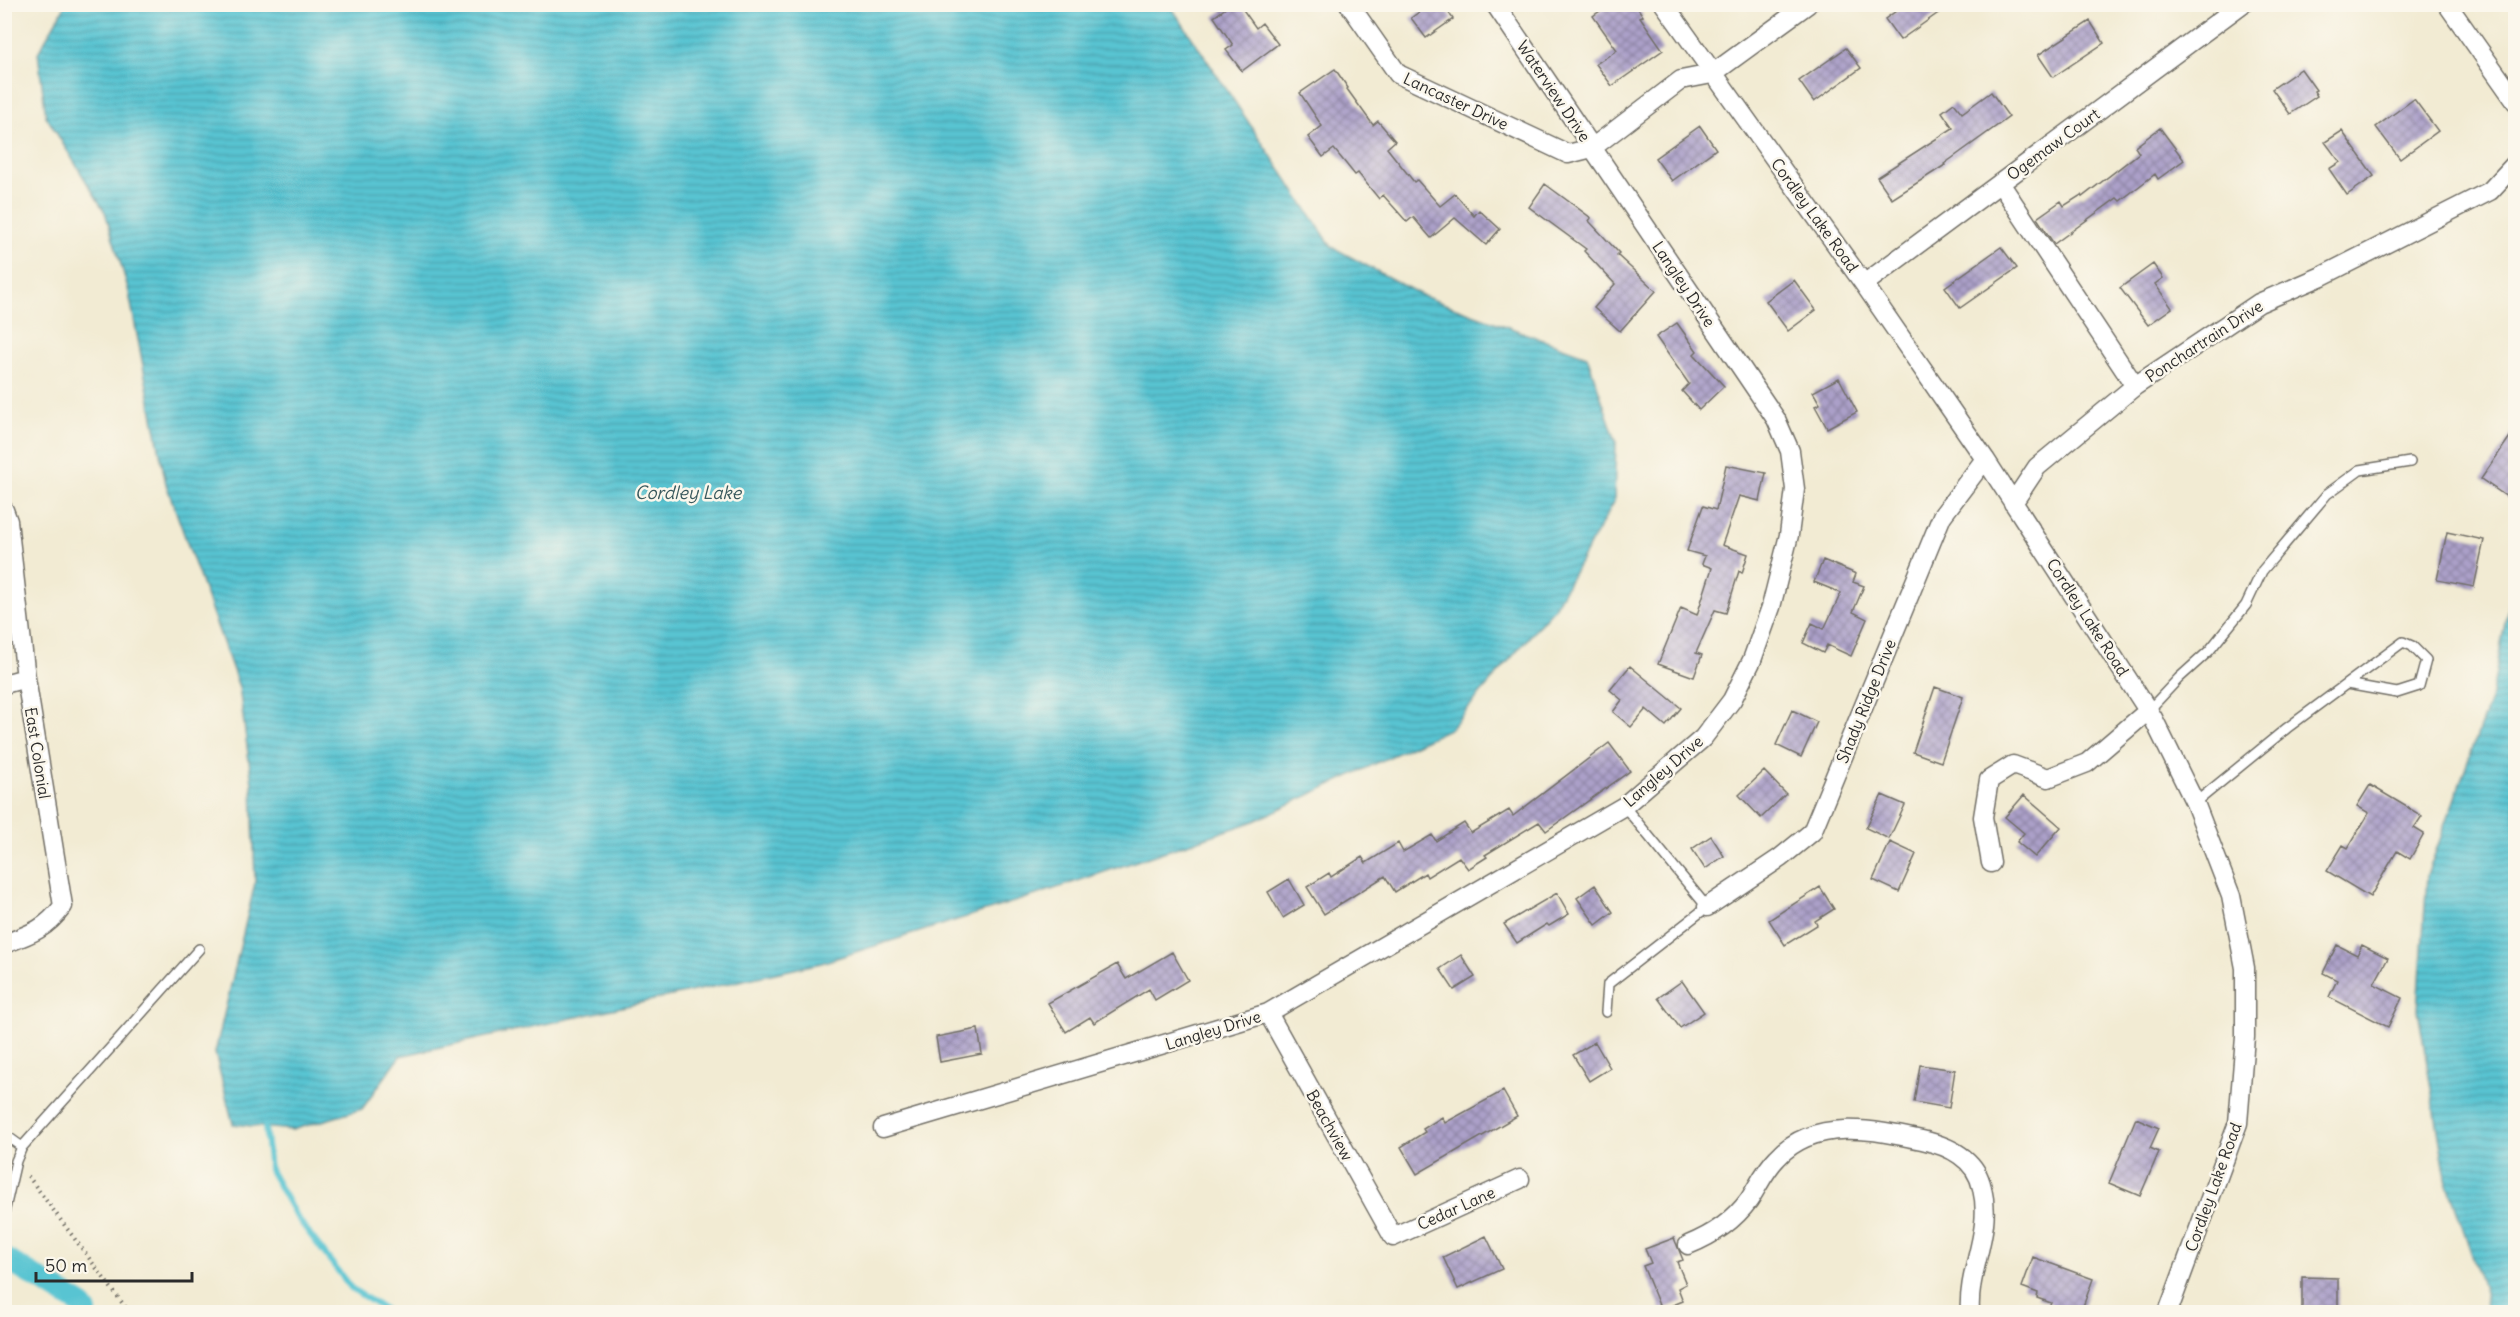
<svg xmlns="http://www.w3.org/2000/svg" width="2520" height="1317" font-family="Delius,sans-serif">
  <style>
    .water { fill: url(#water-rules); stroke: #42787e; stroke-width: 1.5 }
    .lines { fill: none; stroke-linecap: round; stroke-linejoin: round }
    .stream { stroke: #59c4d2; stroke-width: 6 }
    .canal { stroke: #59c4d2; stroke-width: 22 }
    .building { fill: url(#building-cross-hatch) }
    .lane-casing { stroke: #716e66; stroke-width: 12 }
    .street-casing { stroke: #716e66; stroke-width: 21 }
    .path { stroke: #716e66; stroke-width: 4; stroke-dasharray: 1.5 4.5; stroke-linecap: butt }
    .lane { stroke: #fff; stroke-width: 9 }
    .street { stroke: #fff; stroke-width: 18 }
    .labels { text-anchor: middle; stroke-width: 5; stroke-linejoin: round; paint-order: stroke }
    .street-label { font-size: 16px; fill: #2b2b2b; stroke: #fbf7ec }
    .water-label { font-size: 18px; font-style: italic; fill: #39595d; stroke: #fbf7ec }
  </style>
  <defs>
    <pattern id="water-rules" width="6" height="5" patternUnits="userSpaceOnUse" patternTransform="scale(1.5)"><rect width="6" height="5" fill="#59c4d2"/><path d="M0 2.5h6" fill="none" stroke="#4a9fab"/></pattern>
    <pattern id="building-cross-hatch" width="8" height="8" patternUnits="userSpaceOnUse" patternTransform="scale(1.5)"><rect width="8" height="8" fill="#aca0c9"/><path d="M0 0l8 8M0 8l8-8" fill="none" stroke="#8c83a3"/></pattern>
  </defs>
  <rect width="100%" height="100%" fill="#fbf7ec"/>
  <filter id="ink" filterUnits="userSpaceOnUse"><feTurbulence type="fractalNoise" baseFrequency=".0167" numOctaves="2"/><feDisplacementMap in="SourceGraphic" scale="12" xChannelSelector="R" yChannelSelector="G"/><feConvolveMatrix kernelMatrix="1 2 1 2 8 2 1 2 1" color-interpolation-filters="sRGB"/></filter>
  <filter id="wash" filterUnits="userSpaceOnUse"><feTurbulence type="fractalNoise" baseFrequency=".008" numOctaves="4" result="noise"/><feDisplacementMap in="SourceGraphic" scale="24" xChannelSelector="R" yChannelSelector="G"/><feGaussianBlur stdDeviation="1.35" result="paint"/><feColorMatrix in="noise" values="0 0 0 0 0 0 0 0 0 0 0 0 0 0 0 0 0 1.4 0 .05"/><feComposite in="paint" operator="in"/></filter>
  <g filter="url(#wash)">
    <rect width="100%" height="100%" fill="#f2ebd3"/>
    <path class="water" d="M66,4L1170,5L1332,247L1423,296L1587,356L1616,441L1614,502L1554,608L1451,728L1252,822L1036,895L821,963L400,1056L362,1109L292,1130L233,1124L215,1053L255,883L252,783L239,687L166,484L128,288L105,212L46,116L38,53Z
      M2515,568L2516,1312H2488L2485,1294L2446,1178L2418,1010L2427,876L2492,694Z"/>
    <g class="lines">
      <path class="stream" d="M265,1127L270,1170L296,1216L351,1288L388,1312"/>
      <path class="canal" d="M4,1258L80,1304L86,1312"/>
    </g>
    <g id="blocks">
      <path class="building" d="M1231,4H1239L1256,28L1262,23L1278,44L1242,71L1226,50L1233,45L1214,17Z
        M1430,4H1443L1453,19L1426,38L1411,18Z
        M1610,4H1635L1643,16L1640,17L1663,50L1612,86L1596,64L1617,50L1593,16Z
        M1906,4H1951L1900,40L1885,19Z
        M2090,21L2104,43L2053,77L2038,55Z
        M1846,48L1861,68L1814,102L1799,81Z
        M1335,69L1348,88L1347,89L1373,125L1378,121L1395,141L1387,148L1414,182L1417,180L1440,206L1455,194L1474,216L1479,210L1500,229L1486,245L1455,218L1431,238L1413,217L1407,222L1383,195L1379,199L1358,173L1355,175L1334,149L1323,157L1308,137L1322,126L1300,93Z
        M2301,69L2316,90L2314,91L2317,96L2290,114L2272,89Z
        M1991,92L2009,117L1944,164L1945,165L1892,199L1877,177L1953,128L1942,112L1954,103L1962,113Z
        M2414,99L2438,131L2400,159L2376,127Z
        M1700,126L1716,149L1672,181L1655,158Z
        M2160,128L2184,160L2158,179L2155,174L2120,201L2117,198L2054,244L2037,218L2061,201L2064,206L2081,195L2082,197L2139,153L2135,147Z
        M2342,131L2374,176L2347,195L2329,169L2340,162L2325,142Z
        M1545,184L1591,218L1589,221L1619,253L1617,255L1656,291L1620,331L1594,308L1615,284L1584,251L1586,249L1529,207Z
        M2001,247L2017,268L1960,308L1945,287Z
        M2153,264L2163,278L2155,284L2172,308L2148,325L2120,288Z
        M1794,280L1816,310L1788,331L1766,301Z
        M1677,323L1697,351L1694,354L1724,386L1699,410L1682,391L1689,384L1656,337Z
        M1839,378L1857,412L1827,428L1815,406L1820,404L1813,392Z
        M2516,428V503L2481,479Z
        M1726,465L1766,473L1760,501L1739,496L1722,545L1748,554L1742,573L1739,571L1726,613L1715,610L1696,653L1702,655L1694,677L1658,664L1681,608L1697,615L1712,568L1702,564L1705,556L1687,551L1703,506L1716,510Z
        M2447,532L2484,540L2474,587L2437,580Z
        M1823,560L1856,574L1853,582L1864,586L1853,612L1867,619L1851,656L1827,645L1823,653L1803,643L1812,623L1824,629L1841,593L1814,582Z
        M1630,666L1681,708L1666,726L1646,709L1631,727L1613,712L1622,700L1610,690Z
        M1935,687L1963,697L1941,762L1913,752Z
        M1792,710L1817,722L1801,757L1776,745Z
        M1609,743L1630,771L1546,831L1539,822L1485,855L1487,857L1468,869L1459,857L1427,877L1425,873L1395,892L1385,876L1324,914L1307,887L1329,873L1331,877L1362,857L1366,863L1398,843L1403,852L1432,835L1436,841L1464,823L1471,833L1509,810L1513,816Z
        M1764,771L1786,794L1761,818L1739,795Z
        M2370,785L2422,816L2414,828L2424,834L2410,859L2397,851L2370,897L2327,871L2343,845L2348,848L2369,813L2357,806Z
        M1882,795L1905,805L1889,839L1866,828Z
        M2024,795L2061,827L2035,857L2017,842L2024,833L2005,817Z
        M1711,836L1724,856L1705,869L1692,849Z
        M1890,842L1916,854L1899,892L1873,880Z
        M1289,879L1304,905L1283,918L1268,892Z
        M1595,885L1613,912L1596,925L1577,898Z
        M1820,887L1834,909L1815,921L1817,925L1785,945L1769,920Z
        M1557,893L1569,914L1549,926L1547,924L1517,943L1504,924Z
        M2337,945L2357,955L2362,945L2388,958L2374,984L2402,998L2388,1027L2329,997L2337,980L2323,973Z
        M1172,952L1188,980L1155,1000L1149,989L1094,1023L1090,1017L1066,1032L1048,1003L1117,964L1126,979Z
        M1461,955L1475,977L1454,990L1440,969Z
        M1682,981L1704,1012L1680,1028L1658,998Z
        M978,1029L982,1054L940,1062L936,1037Z
        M1595,1042L1610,1068L1589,1081L1573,1055Z
        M1920,1065L1955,1070L1949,1108L1914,1102Z
        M1503,1091L1517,1116L1417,1174L1401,1147L1425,1132L1423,1129L1442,1117L1445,1123Z
        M2136,1118L2159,1128L2150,1148L2159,1152L2140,1196L2109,1183Z
        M1486,1236L1502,1269L1458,1289L1443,1257Z
        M1674,1238L1683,1260L1677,1262L1686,1284L1678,1288L1683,1301L1661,1310L1643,1266L1651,1263L1645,1249Z
        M2033,1257L2093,1279L2081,1312H2047L2051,1303L2037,1298L2038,1293L2022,1287Z
        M2302,1277L2338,1278V1312H2302Z"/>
    </g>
  </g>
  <g filter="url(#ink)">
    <use href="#blocks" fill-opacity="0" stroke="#716e66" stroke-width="1.5"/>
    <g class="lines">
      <defs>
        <path id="lane" d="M2149,710L2179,678L2209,651L2246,605L2262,571L2327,494L2360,470L2410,462
          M2195,803L2287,728L2403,642L2412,646L2426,660L2419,686L2397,693L2347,684
          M1606,1012L1608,984L1707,907L1624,806
          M4,1134L22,1147L199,949
          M4,1213L16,1161L22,1147"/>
        <path id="street" d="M1349,4L1398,74L1568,154L1592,148L1681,80L1712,74L1808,4
          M1664,4L1864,284L1985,459L2153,718L2195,803L2231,896L2245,968V1037L2238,1123L2168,1312
          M2447,4L2516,102
          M2000,183L2135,386
          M1864,284L2242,4
          M2013,503L2037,467L2135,386L2259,303L2322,276L2490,191L2516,163
          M4,510L8,521L26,678L63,906C46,929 31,934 4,944
          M4,684L26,678
          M1991,863L1983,817L1989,780L2013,765L2048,778L2087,763L2149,710
          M1707,907L1780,858L1812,832L1942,516L1985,459
          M1268,1013L1393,1237L1520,1179
          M883,1128L1268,1013L1624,806L1703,738L1732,700L1752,660L1771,607L1789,535L1795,489L1790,451L1776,419L1495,4
          M1688,1245C1713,1235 1733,1222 1749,1200C1758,1186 1765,1170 1777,1158C1814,1117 1875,1130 1922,1140C1949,1146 1976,1158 1982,1188C1993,1233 1967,1269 1970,1312"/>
      </defs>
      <use href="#lane" class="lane-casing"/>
      <use href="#street" class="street-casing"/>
      <path class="path" d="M28,1176L129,1312"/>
      <use href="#lane" class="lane"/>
      <use href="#street" class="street"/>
    </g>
  </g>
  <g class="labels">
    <g class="street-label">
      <text transform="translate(1554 91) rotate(56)" y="6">Waterview Drive</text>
      <text transform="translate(1456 101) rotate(25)" y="6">Lancaster Drive</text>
      <text transform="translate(2053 144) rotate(-36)" y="6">Ogemaw Court</text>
      <text transform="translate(1815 215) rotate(54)" y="6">Cordley Lake Road</text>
      <text transform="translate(1684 284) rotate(56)" y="6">Langley Drive</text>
      <text transform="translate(2204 341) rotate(-33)" y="6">Ponchartrain Drive</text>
      <text transform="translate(2088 617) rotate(57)" y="6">Cordley Lake Road</text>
      <text transform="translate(1866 701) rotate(-68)" y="6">Shady Ridge Drive</text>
      <text transform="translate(38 753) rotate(81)" y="6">East Colonial</text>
      <text transform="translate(1663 771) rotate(-41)" y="6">Langley Drive</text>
      <text transform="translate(1213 1030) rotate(-17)" y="6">Langley Drive</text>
      <text transform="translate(1330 1125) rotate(61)" y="6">Beachview</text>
      <text transform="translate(2213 1187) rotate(-70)" y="6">Cordley Lake Road</text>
      <text transform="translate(1456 1208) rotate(-24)" y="6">Cedar Lane</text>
    </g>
    <g class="water-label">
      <text x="688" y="499">Cordley Lake</text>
    </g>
  </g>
  <rect width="2520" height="1317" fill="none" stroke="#fbf7ec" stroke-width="24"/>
  <path d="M36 1272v9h156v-9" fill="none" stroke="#2b2b2b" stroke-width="3"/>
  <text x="45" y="1272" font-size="18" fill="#2b2b2b" stroke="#fbf7ec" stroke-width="4.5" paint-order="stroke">50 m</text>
</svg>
